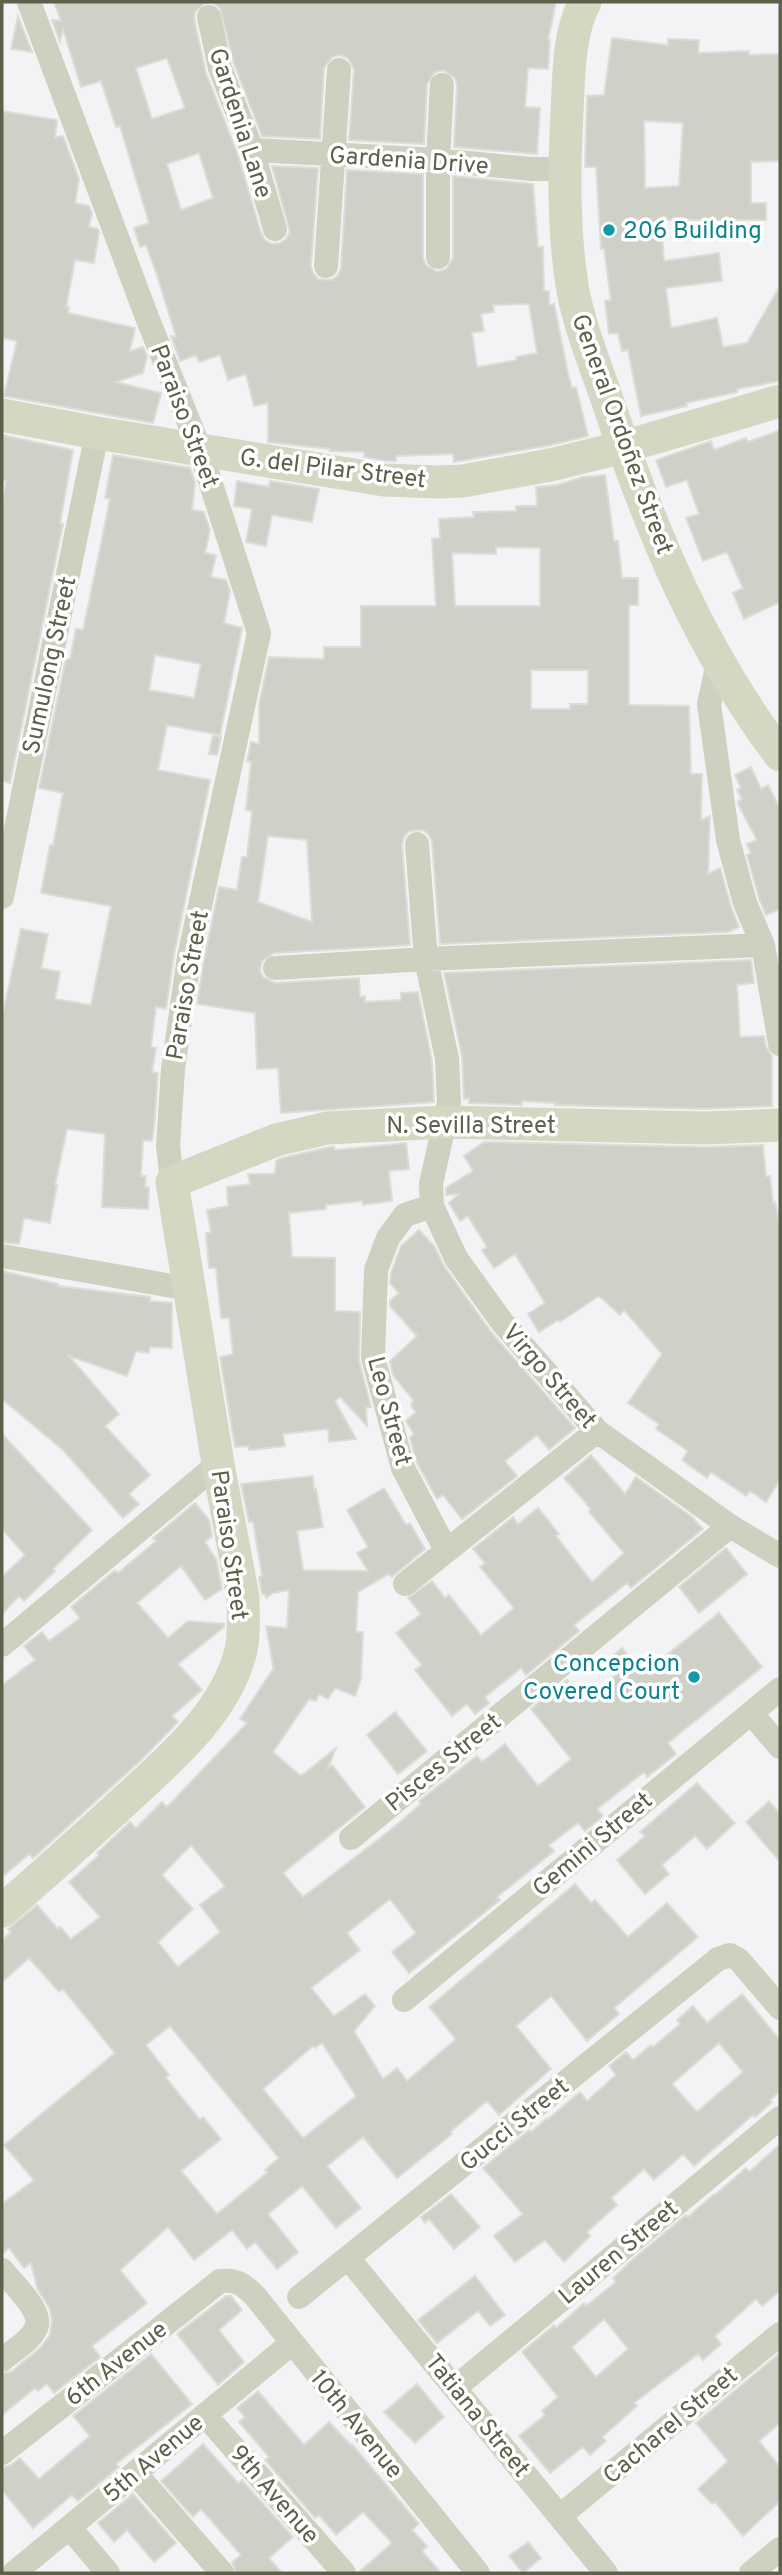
<svg xmlns="http://www.w3.org/2000/svg" width="782" height="2575" font-family="Overpass,sans-serif">
  <style>
    .building { fill: #cfd1c9; stroke: #dbddd6; stroke-width: 2; fill-rule: evenodd }
    .lines { fill: none; stroke-linecap: round; stroke-linejoin: round }
    .street { stroke: #ced1c0; stroke-width: 24 }
    .secondary { stroke: #d4d8c3; stroke-width: 33 }
    .culture-dot { fill: #0f9aa8; stroke: #fff; stroke-width: 2.5 }
    .labels { text-anchor: middle; stroke-width: 7; stroke-linejoin: round; paint-order: stroke }
    .street-label { font-size: 24px; fill: #5d604a; stroke: #fff }
    .culture-label { font-size: 24px; fill: #0d838f; stroke: #fff; text-anchor: start }
  </style>
  <rect width="100%" height="100%" fill="#f2f3f4"/>
  <path class="building" d="M54,2H556L548,40H550L548,69L528,68L525,107L540,108L537,154L454,147L457,85L455,78L443,70L435,72L427,84L424,144L349,140L354,70L348,58L339,55L332,57L324,68L320,139L262,136L234,64L220,8L213,3H205L195,12L194,19L206,73L238,155L261,233L265,240L272,244L280,243L286,239L290,232L272,166L318,168L311,265L313,273L318,279L332,280L338,275L341,268L347,170L423,174V258L426,265L437,272L446,269L453,258V176L533,184L538,247H543L544,291H549V305L554,304L568,373L572,388L576,387L588,436L551,445L454,462L453,454L396,456V461H386L364,457V452L330,451V449L268,442V403L254,406L246,374L228,380L220,355L199,362L196,355L180,361L171,336L176,337L157,275L146,245L140,247L134,228L149,223L120,126L116,127L101,81L81,87L63,29L60,42L52,20L61,21ZM167,58L185,108L152,119L136,68ZM199,153L213,198L181,210L167,164ZM529,304L537,353L516,357L517,360L477,367L472,333L484,331L481,314L494,312L493,305Z
    M18,16L32,52L11,49Z
    M612,38L668,45V39L699,40L698,53L749,51V55L780,54V161L751,162V203H766V220H661L664,261L719,253L722,281L666,288L671,328L717,318L723,347L747,343L780,286V381L737,389V392L686,403L687,406L641,416L628,350L622,351L618,333L609,334L605,301L611,300L604,249H601L596,167H585L587,96L604,95ZM644,121L683,123L679,186L645,188Z
    M2,111L57,120L55,137L63,136L79,179L75,203L89,206L92,213L89,227L98,229L99,232L94,263L75,260L66,307H69L68,313L135,328L130,351L143,347L147,356L143,373L116,382L161,393L153,423L4,396L17,341L2,338Z
    M780,430V602L744,619L733,593L743,588L727,552L703,561L686,518L699,514L687,480L666,487L656,460L711,441L714,450L746,438L748,442Z
    M2,435L73,450L60,523L63,524L10,783L2,781V501L6,481H2Z
    M113,455L190,468L195,482L192,510L204,512L210,530L205,553L216,555L211,577L226,580L230,591L224,623L242,628L220,735L167,725L158,770L210,780L174,954L166,1009L156,1007L151,1047L156,1048L152,1072L158,1073L154,1128L152,1141L143,1140L141,1176H146L145,1187H149L148,1209L102,1207L105,1134L67,1129L55,1185H57L50,1223L24,1218L19,1244L2,1242V1009H4L21,929L48,934L41,968L60,972L55,999L91,1005L111,906L41,893L50,845L53,846L63,793L39,788L66,658L70,659L76,629L83,630L89,602L110,499L105,498ZM155,655L201,664L194,698L149,690Z
    M605,475L614,541H618L622,578H638V605H629V705L689,706L691,774H702L701,820L710,816L708,874L720,868L731,907L739,927L728,932L440,944L432,842L429,835L423,830L409,831L404,837L402,845L410,945L274,953L262,961L260,970L263,977L275,983L359,978L360,997L365,996V1002L401,1000V993L418,992L432,1061L434,1102L281,1113L278,1068L257,1069L255,1013L197,1004L204,960L219,887L237,890L242,857H247L252,811L246,810L251,762L247,761L251,742L259,744V705L269,657L324,659V647H361V606H436L432,539L440,538L439,519L474,517L473,512L516,511V506H537L536,487L557,485L583,477ZM496,547L540,548V606H455L452,553L496,554ZM531,670H588V704H570V709H531ZM268,836L307,840L312,922L258,902Z
    M237,481L269,487L270,481L319,489L312,522L272,515L266,546L246,542L252,509L234,506Z
    M213,735L221,737L217,755L209,754Z
    M751,767L761,789L768,785L780,809V909L766,915L759,898L747,855L751,853L747,844L757,840L738,804V801L742,799L737,790L741,788L735,775Z
    M751,960L754,983L737,985L740,1037L764,1036L766,1047L772,1056V1106L705,1109L555,1105L556,1103L522,1101V1105L469,1103V1098L464,1099L462,1056L444,973Z
    M484,1142L705,1147L763,1145L766,1176H770L773,1203L775,1202L780,1226V1480L766,1502L750,1491L746,1496L711,1472L707,1478L682,1460L688,1451L656,1429L659,1424L628,1403L662,1354L624,1310L620,1315L599,1296L560,1322L558,1320L539,1332L528,1314L545,1303L515,1254L494,1268L482,1250L487,1247L468,1216L460,1221L449,1203L459,1194L446,1195V1188L473,1171L464,1156Z
    M406,1143L409,1169L389,1171L392,1201L363,1205L362,1201L326,1205V1209L289,1213L292,1257L335,1258V1311L360,1312L359,1361L371,1407L366,1408L367,1426L340,1397L335,1401L356,1439L329,1442L328,1429L283,1434L285,1446L249,1450V1446L235,1447L220,1357L233,1354L229,1318H221L216,1268H209L206,1233H211L207,1210L228,1206L227,1187L250,1184L248,1174H275L276,1161L282,1158L330,1147H334L335,1150Z
    M419,1230L435,1247L444,1266L491,1332L575,1428L549,1450L537,1435L505,1461L517,1476L462,1519L443,1495L437,1499L417,1463L410,1438L414,1434L406,1421L416,1412L411,1406L413,1400L393,1375L390,1361L417,1336L390,1306V1301L399,1293L390,1283L391,1273L401,1246Z
    M2,1271L58,1284V1286L150,1297V1301L172,1303V1348L150,1347L149,1353L136,1351L127,1376L69,1356L119,1414L105,1426L150,1475L129,1494L139,1504L123,1518L63,1450L2,1399Z
    M2,1434L92,1530L53,1569L55,1571L24,1601L19,1596L2,1614V1577L25,1555L2,1529Z
    M591,1455L625,1494L636,1477L692,1517L703,1529L631,1588L627,1583L574,1625L579,1631L526,1675L521,1668L485,1697L489,1703L475,1714L467,1704L452,1716L415,1670L422,1665L396,1633L421,1614L408,1598L432,1581L445,1598L449,1595L481,1635L514,1608L480,1567L485,1563L473,1549L513,1517L518,1524L538,1508L559,1534L556,1536L592,1582L624,1553L589,1512L591,1509L564,1478Z
    M313,1476L314,1490L316,1489L323,1527L297,1531L303,1570L368,1571L357,1553L368,1547L347,1510L384,1488L406,1525L410,1523L425,1549L392,1577L389,1574L358,1592L356,1632H363L361,1679L355,1696L335,1688L328,1699L319,1694L316,1701L309,1699L273,1752L301,1776L336,1748L328,1768L332,1765L365,1807L283,1873L303,1897L388,1832L421,1804L419,1801L477,1756L482,1762L505,1744L538,1786L571,1759L531,1709L567,1680L583,1701L617,1674L606,1661L622,1648L643,1674L719,1613L762,1667L668,1743L676,1754L647,1777L644,1772L597,1809L603,1816L585,1831L578,1823L549,1845L554,1851L497,1897L500,1900L409,1973L392,1952L416,1933L390,1899L347,1933L360,1950L311,1988L334,2016L365,1994L375,2006L354,2031L383,2079L397,2068L407,2081L456,2039L429,2007L575,1884L591,1903L595,1900L628,1937L667,1903L698,1937L614,2008L619,2014L587,2041L551,1996L516,2026L551,2069L499,2115L487,2101L450,2132L452,2134L397,2178L363,2137L327,2166L361,2208L336,2228L302,2186L268,2214L298,2252L277,2269L255,2242L247,2249L232,2230L194,2260L168,2227L120,2270L147,2303L92,2346L100,2357L54,2393L47,2384L38,2391L35,2388L2,2415V2374L12,2371L40,2348L50,2335L52,2321L50,2309L37,2288L31,2263L24,2268L9,2248L2,2254V2204L34,2180L4,2145L115,2053L63,1989L59,1992L29,1958L2,1982V1940L11,1932L8,1929L37,1905L58,1929L60,1927L71,1939L100,1917L69,1882L99,1855L97,1853L130,1822L136,1828L162,1802L167,1807L247,1723L240,1719L273,1669L274,1671L266,1626L287,1628L289,1590L273,1593L266,1598L265,1594H262L259,1577L262,1576L253,1522H249L241,1484ZM191,1845L225,1886L200,1905L220,1932L178,1967L158,1942L193,1909L162,1875ZM170,2026L279,2158L265,2170L268,2172L217,2214L181,2171L221,2139L203,2117L200,2120L166,2078L169,2075L146,2045ZM322,2043L356,2096L303,2138L263,2089L313,2046L315,2048Z
    M195,1503L209,1520L212,1536L205,1542L216,1559L222,1589L205,1600L181,1566L137,1603L168,1638L188,1621L224,1624V1627L178,1664L202,1690L172,1716L178,1722L141,1760L33,1858L29,1854L2,1877V1685L35,1660L24,1646L42,1632L49,1641L80,1618L71,1607L115,1570L118,1573L156,1541L153,1538Z
    M726,1548L747,1574L699,1613L679,1587Z
    M395,1712L427,1751L398,1774L367,1735Z
    M697,1783L735,1823L707,1849L695,1836L662,1865L669,1874L645,1894L617,1860L645,1836L640,1832Z
    M769,1801L780,1814V1862L746,1822Z
    M742,1994L780,2040V2091L770,2100L772,2102L755,2117L753,2115L694,2166L683,2154L654,2180L644,2169L611,2198L617,2205L587,2232L590,2236L564,2262L545,2240L515,2262L494,2236L523,2214L483,2168L529,2130L531,2132L547,2118L548,2119L580,2092L587,2101L616,2075L609,2066L626,2052L633,2060L651,2045L653,2047L680,2024L677,2020L693,2006L707,2023ZM719,2043L743,2072L697,2112L672,2084Z
    M780,2144V2291L762,2306L756,2299L715,2336L721,2344L703,2360L698,2354L634,2403L637,2406L602,2437L606,2441L590,2455L583,2447L550,2473L519,2436L545,2415L542,2411L558,2397L522,2352L554,2325L556,2328L584,2303L586,2306L616,2282L613,2278L632,2260L686,2215L688,2217L714,2194L715,2195L746,2168L749,2172ZM604,2319L628,2349L596,2377L572,2347Z
    M451,2194L480,2227L454,2249L429,2219L425,2223L421,2217Z
    M475,2276L505,2315L490,2326L478,2311L437,2343L418,2320Z
    M226,2296H231L242,2310L219,2330L244,2362L218,2385L177,2334Z
    M780,2353V2423L759,2441L780,2467V2501L743,2536L715,2502L712,2504L698,2489L728,2461L696,2423Z
    M151,2354L192,2404L116,2464L119,2467L78,2501L72,2495L33,2528L2,2490V2468L11,2465L20,2458L39,2479L90,2436L73,2416Z
    M417,2384L444,2417L415,2443L384,2412Z
    M258,2391L304,2445L329,2422L351,2445L352,2444L419,2524L412,2530L427,2546L422,2551L441,2573H358L392,2543L363,2512L336,2535L319,2515L315,2518L265,2460L269,2457L239,2422L245,2417L237,2408Z
    M203,2444L238,2483L242,2480L293,2537L269,2558L282,2573H236L232,2562L241,2555L201,2509L193,2517L161,2481Z
    M133,2494L176,2543L154,2562L127,2530L114,2542L98,2523Z
    M528,2542L541,2558L523,2573L509,2556Z"/>
  <g class="lines">
    <path class="street" d="M29,2L145,312L200,450L259,633L189,957L173,1069L168,1146L172,1182
      M209,17L220,68L252,150L275,229
      M252,150L438,160L531,169H565
      M438,257V160L442,85
      M326,266L339,70
      M718,663L709,704L728,840L745,903L763,945L780,1044
      M417,844L426,959L447,1059L449,1103L431,1184L432,1206L456,1258L502,1322L597,1431L730,1526L780,1556
      M2,897L97,433
      M275,968L426,959L763,945
      M432,1206L405,1215L388,1238L376,1270L373,1357L403,1468L446,1550
      M2,1256L189,1289
      M405,1584L597,1431
      M2,1645L218,1464
      M751,1713L780,1747
      M351,1838L730,1526
      M404,2000L780,1689
      M348,2258L606,2573
      M2,2270C13,2284 46,2313 35,2330C29,2342 12,2351 2,2360
      M299,2297L718,1959L730,1955L739,1960L780,2008
      M456,2387L780,2118
      M205,2415L344,2573
      M2,2453L220,2281C237,2279 244,2285 255,2296L478,2573
      M135,2473L222,2573
      M560,2516L780,2334
      M70,2528L108,2573
      M14,2573L292,2343
      M751,2573L780,2549"/>
    <path class="secondary" d="M585,2C568,34 569,75 567,111C564,171 563,232 573,291C581,332 597,369 610,408C652,533 700,649 780,755
      M2,415L97,433L384,480L438,482L463,481L555,464L623,447L780,401
      M2,1911C41,1877 79,1843 117,1808C164,1764 226,1715 241,1650C245,1633 243,1614 243,1597L218,1464L172,1182L276,1140L327,1128L446,1122L705,1128L780,1125"/>
  </g>
  <g class="culture-dot">
    <circle cx="609" cy="230" r="7"/>
    <circle cx="694" cy="1677" r="7"/>
  </g>
  <g class="labels">
    <g class="street-label">
      <text transform="translate(241 123) rotate(72)" y="8">Gardenia Lane</text>
      <text transform="translate(409 160) rotate(4)" y="8">Gardenia Drive</text>
      <text transform="translate(185 416) rotate(69)" y="8">Paraiso Street</text>
      <text transform="translate(623 434) rotate(70)" y="8">General Ordoñez Street</text>
      <text transform="translate(333 468) rotate(7)" y="8">G. del Pilar Street</text>
      <text transform="translate(49 665) rotate(-78)" y="8">Sumulong Street</text>
      <text transform="translate(187 985) rotate(-80)" y="8">Paraiso Street</text>
      <text x="471" y="1133">N. Sevilla Street</text>
      <text transform="translate(550 1376) rotate(49)" y="8">Virgo Street</text>
      <text transform="translate(390 1411) rotate(75)" y="8">Leo Street</text>
      <text transform="translate(230 1545) rotate(82)" y="8">Paraiso Street</text>
      <text transform="translate(443 1762) rotate(-39)" y="8">Pisces Street</text>
      <text transform="translate(592 1844) rotate(-40)" y="8">Gemini Street</text>
      <text transform="translate(514 2124) rotate(-39)" y="8">Gucci Street</text>
      <text transform="translate(618 2252) rotate(-40)" y="8">Lauren Street</text>
      <text transform="translate(116 2363) rotate(-38)" y="8">6th Avenue</text>
      <text transform="translate(478 2415) rotate(51)" y="8">Tatiana Street</text>
      <text transform="translate(357 2424) rotate(51)" y="8">10th Avenue</text>
      <text transform="translate(670 2425) rotate(-40)" y="8">Cacharel Street</text>
      <text transform="translate(153 2458) rotate(-40)" y="8">5th Avenue</text>
      <text transform="translate(275 2494) rotate(49)" y="8">9th Avenue</text>
    </g>
    <g class="culture-label">
      <text x="623" y="238">206 Building</text>
      <text x="680" y="1671" text-anchor="end">Concepcion<tspan x="680" dy="28">Covered Court</tspan></text>
    </g>
  </g>
  <rect width="782" height="2575" fill="none" stroke="#5d604a" stroke-width="7"/>
</svg>
